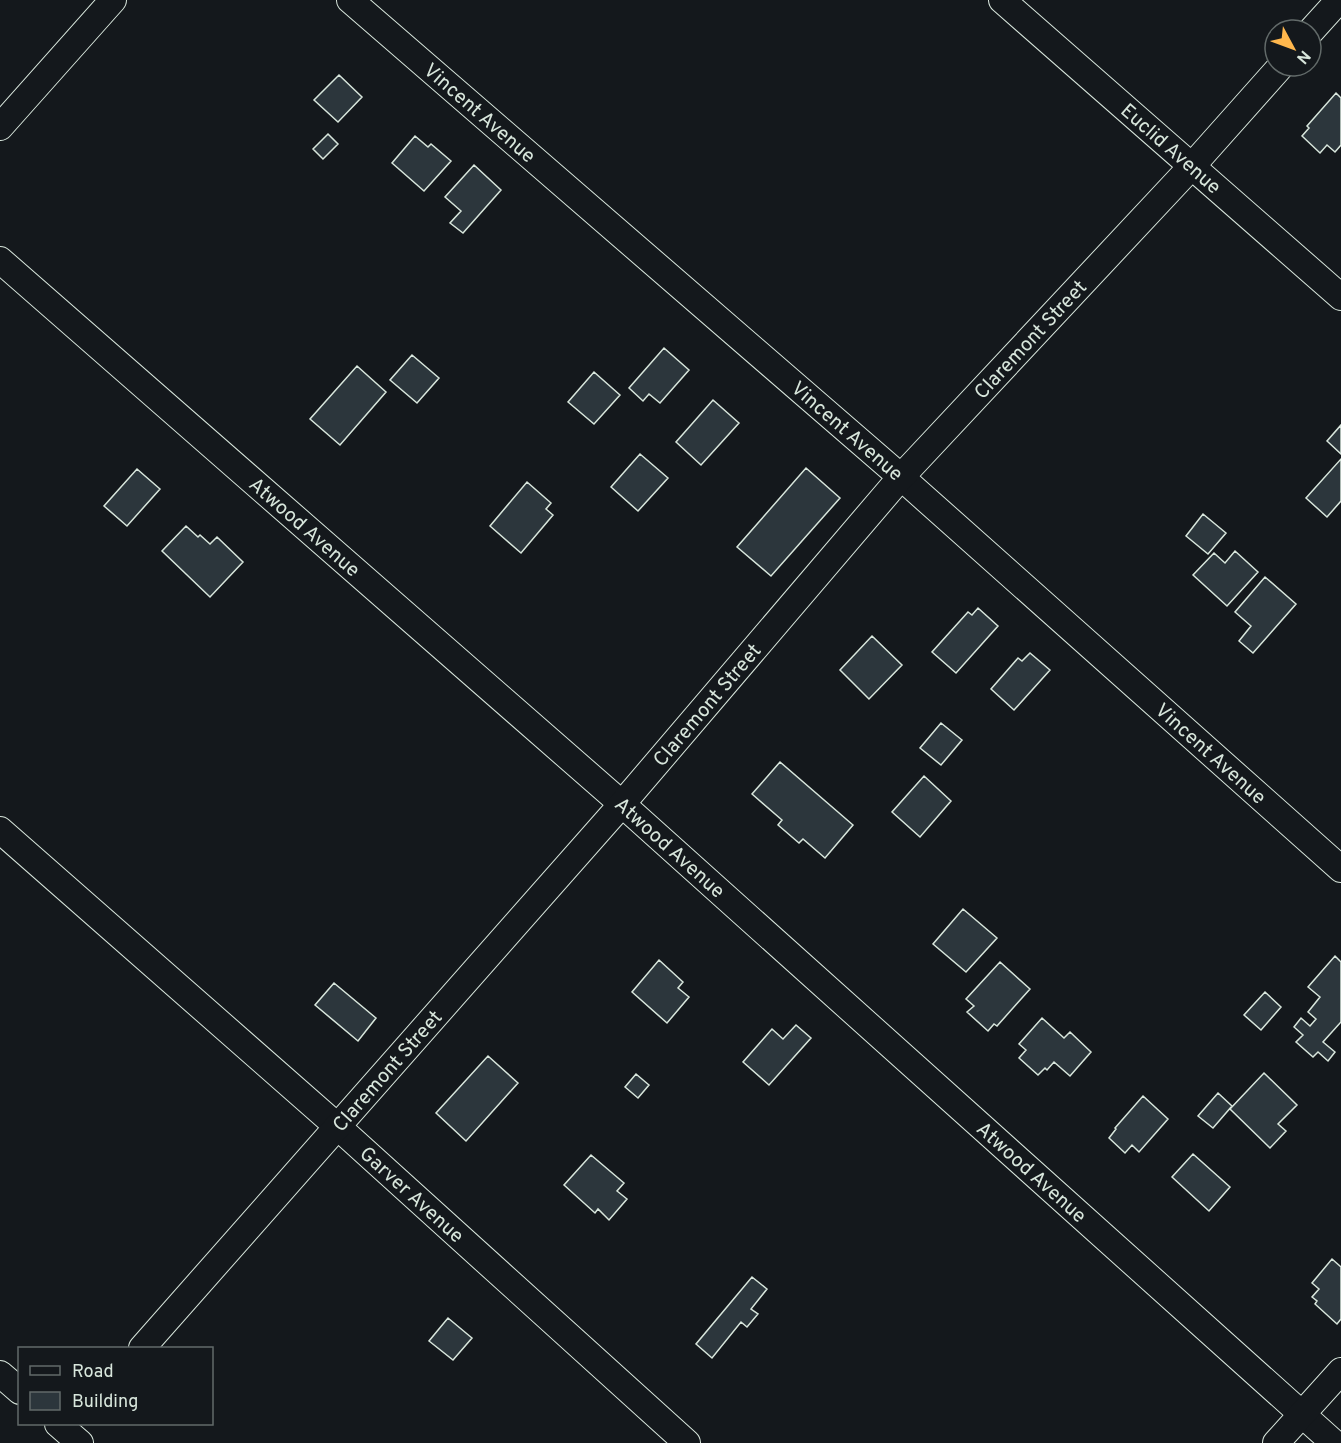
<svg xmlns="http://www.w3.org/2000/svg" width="1341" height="1443" font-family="Overpass,sans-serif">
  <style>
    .building { fill: #2c363c; stroke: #d8e6dc; stroke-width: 1.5 }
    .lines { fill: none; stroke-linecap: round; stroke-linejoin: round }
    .street-casing { stroke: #d8e6dc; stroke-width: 28 }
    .street { stroke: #14181c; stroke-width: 26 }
    .labels { text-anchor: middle; stroke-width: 4.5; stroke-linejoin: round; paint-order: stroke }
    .street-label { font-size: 20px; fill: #d8e6dc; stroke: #14181c }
  </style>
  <rect width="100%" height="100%" fill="#14181c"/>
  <path class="building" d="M339,75L362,97L338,122L314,100Z
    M1336,93L1341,98V145L1335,152L1327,145L1320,153L1302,136L1309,128L1307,126Z
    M328,134L338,144L323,159L313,149Z
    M415,136L428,147L431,144L451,161L424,191L392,163Z
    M474,165L501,190L463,233L450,223L461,211L445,197Z
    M664,348L689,370L660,403L649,394L643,401L629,388Z
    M412,355L439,378L417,403L390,380Z
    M357,366L386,392L340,445L310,419Z
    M594,372L620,395L594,424L568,402Z
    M713,400L739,423L701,465L676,442Z
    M1341,425V454L1327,441Z
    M640,454L668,478L638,511L611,487Z
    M1341,459V501L1327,517L1306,498Z
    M806,468L840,498L771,576L737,547Z
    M137,469L160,489L127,526L104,506Z
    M527,482L551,503L546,509L553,515L521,553L490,526Z
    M1203,514L1226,533L1208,554L1186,536Z
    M186,526L198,537L200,535L210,544L217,537L243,562L210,597L162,551Z
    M1235,551L1258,572L1227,606L1193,575L1214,553L1225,563Z
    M1265,577L1296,604L1253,653L1239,641L1251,626L1235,612Z
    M978,608L998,626L956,673L932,652L968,612L972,615Z
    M872,636L902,665L869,699L840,670Z
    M1030,653L1050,670L1014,710L991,689L1018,658L1022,661Z
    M941,723L962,740L941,765L920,748Z
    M780,762L853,825L825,858L803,839L799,843L778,825L782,820L752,794Z
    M924,776L951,801L920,837L892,812Z
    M963,909L997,938L966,972L933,944Z
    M1335,956L1341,962V1022L1323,1042L1335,1052L1328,1061L1318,1052L1313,1057L1296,1042L1303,1035L1294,1027L1301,1018L1310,1026L1316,1019L1308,1012L1320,997L1308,987Z
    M659,960L683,982L678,988L689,997L667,1023L632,992Z
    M1000,962L1030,989L997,1026L994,1024L988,1031L967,1012L974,1006L966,999Z
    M334,983L376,1018L358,1041L315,1005Z
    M1265,992L1281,1007L1261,1030L1244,1015Z
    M1042,1018L1064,1038L1070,1032L1091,1052L1070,1076L1054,1062L1047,1070L1045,1068L1038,1075L1019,1058L1026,1050L1019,1044Z
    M796,1025L811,1038L769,1085L743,1062L772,1029L783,1039Z
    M488,1056L518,1083L466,1141L436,1113Z
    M1264,1073L1297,1105L1278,1124L1286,1131L1270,1148L1230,1109Z
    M636,1074L649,1085L638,1098L625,1087Z
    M1218,1093L1232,1106L1213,1128L1198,1116Z
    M1143,1096L1168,1119L1139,1152L1132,1145L1125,1153L1109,1138L1116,1129L1115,1128Z
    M1193,1154L1230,1187L1209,1211L1172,1177Z
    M591,1155L624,1183L617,1191L627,1199L609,1220L598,1209L595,1213L564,1185Z
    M1332,1259L1341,1267V1319L1337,1324L1315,1304L1317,1301L1312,1297L1319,1289L1312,1283Z
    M752,1277L767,1289L751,1309L758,1314L747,1327L741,1322L712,1358L696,1344Z
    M448,1318L472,1338L453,1360L429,1341Z"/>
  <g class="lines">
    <defs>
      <g id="street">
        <path id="s1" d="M350,0L901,477L1341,869"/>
        <path id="s2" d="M1002,0L1341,297"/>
        <path d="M1311,31L1339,0"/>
        <path d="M0,127L113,0"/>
        <path id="s3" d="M0,260L622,804L1334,1443"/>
        <path id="s4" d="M0,830L338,1127L687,1443"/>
        <path id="s5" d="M142,1348L622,804L901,477L1192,166L1281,66"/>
        <path d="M0,1374L20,1391"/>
        <path d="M58,1424L80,1443"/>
        <path d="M1276,1443L1341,1371"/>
      </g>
    </defs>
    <use href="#street" class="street-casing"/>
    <use href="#street" class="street"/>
  </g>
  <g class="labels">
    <g class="street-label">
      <text dy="7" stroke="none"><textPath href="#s1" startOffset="172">Vincent Avenue</textPath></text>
      <text dy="7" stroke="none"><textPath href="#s2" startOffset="225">Euclid Avenue</textPath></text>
      <text dy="7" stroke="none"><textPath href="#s5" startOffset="1344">Claremont Street</textPath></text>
      <text dy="7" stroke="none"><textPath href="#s1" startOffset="658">Vincent Avenue</textPath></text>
      <text dy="7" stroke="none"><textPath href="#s3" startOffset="405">Atwood Avenue</textPath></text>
      <text dy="7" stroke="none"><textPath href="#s5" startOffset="856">Claremont Street</textPath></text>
      <text dy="7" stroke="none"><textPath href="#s1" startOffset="1144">Vincent Avenue</textPath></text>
      <text dy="7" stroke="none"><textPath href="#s3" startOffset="891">Atwood Avenue</textPath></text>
      <text dy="7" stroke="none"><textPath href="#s5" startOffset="370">Claremont Street</textPath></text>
      <text dy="7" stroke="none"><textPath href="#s3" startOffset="1377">Atwood Avenue</textPath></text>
      <text dy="7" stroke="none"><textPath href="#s4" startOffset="550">Garver Avenue</textPath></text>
    </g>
  </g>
  <rect x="18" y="1347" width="195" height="78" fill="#14181c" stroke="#626a69" stroke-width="1.5"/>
  <rect x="30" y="1366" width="30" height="9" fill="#14181c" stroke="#626a69" stroke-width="1.5"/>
  <text x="72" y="1377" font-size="18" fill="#d8e6dc">Road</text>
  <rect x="30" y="1392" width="30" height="18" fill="#2c363c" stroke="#626a69" stroke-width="1.5"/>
  <text x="72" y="1407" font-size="18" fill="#d8e6dc">Building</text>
  <g transform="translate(1293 48) rotate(131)"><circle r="28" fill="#14181c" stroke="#626a69" stroke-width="1.5"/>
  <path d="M0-4.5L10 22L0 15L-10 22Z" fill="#ffb74d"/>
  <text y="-9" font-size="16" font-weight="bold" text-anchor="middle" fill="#d8e6dc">N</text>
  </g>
</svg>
